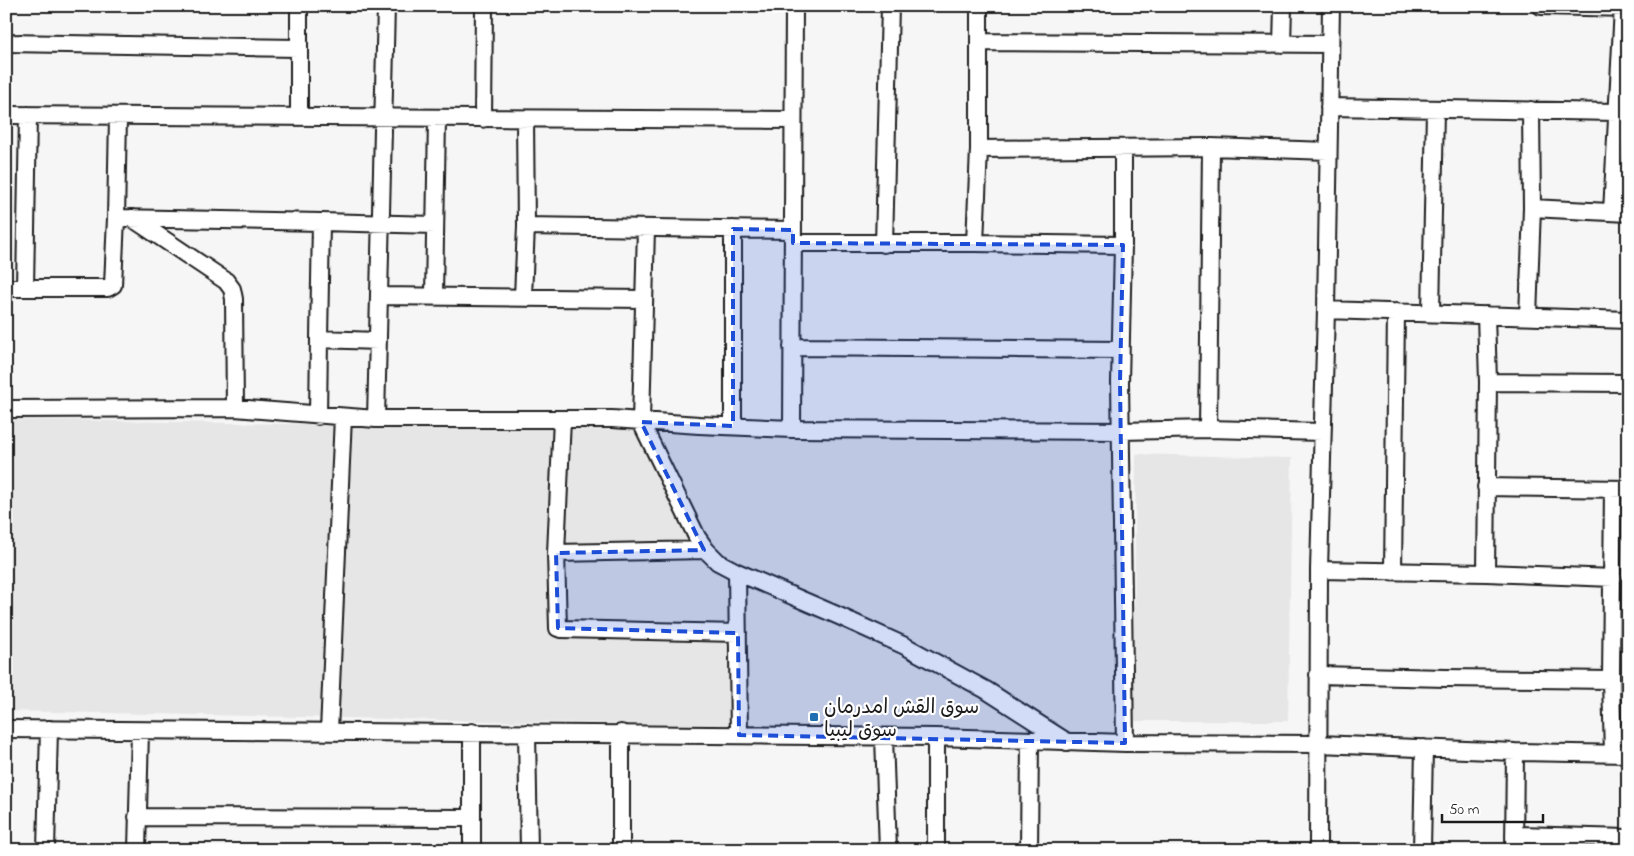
<svg xmlns="http://www.w3.org/2000/svg" width="1634" height="856" font-family="'Indie Flower','Playpen Sans Arabic',sans-serif">
  <style>
    .built { fill: #e6e6e6 }
    .lines { fill: none; stroke-linecap: round; stroke-linejoin: round }
    .minor-casing { stroke: #1c1c1c; stroke-width: 20 }
    .minor { stroke: #fff; stroke-width: 16 }
    .marked { fill: #1d4ed8; fill-opacity: 0.2; stroke: #1d4ed8; stroke-width: 4; stroke-dasharray: 10 6; stroke-linejoin: round }
    .poi-dot { fill: #1f6fb2; stroke: #fff; stroke-width: 2 }
    .labels { text-anchor: middle; stroke-width: 4.5; stroke-linejoin: round; paint-order: stroke }
    .poi-label { font-size: 20px; fill: #1c1c1c; stroke: #fff; text-anchor: start }
  </style>
  <rect width="100%" height="100%" fill="#f6f6f6"/>
  <filter id="ink" filterUnits="userSpaceOnUse"><feTurbulence type="fractalNoise" baseFrequency=".02" numOctaves="2"/><feDisplacementMap in="SourceGraphic" scale="10" xChannelSelector="R" yChannelSelector="G"/><feConvolveMatrix kernelMatrix="1 2 1 2 8 2 1 2 1" color-interpolation-filters="sRGB"/></filter>
  <g filter="url(#ink)">
    <path class="built" d="M6,419L1111,438L1119,734L6,711Z
      M1136,454L1292,458L1288,721H1133Z"/>
    <g class="lines">
      <defs>
        <path id="minor" d="M1541,6L1628,8
          M979,42L1330,44
          M6,43L299,48
          M1282,44L1283,6
          M1329,107L1617,112
          M6,115L793,120
          M299,116V6
          M118,117L116,218L321,222
          M483,119L484,6
          M1123,148V245L1120,382L1125,743
          M979,149L1211,147L1328,151
          M1532,208L1628,213
          M1612,212L1623,8
          M132,218L226,281L232,289L234,299L235,408
          M526,226L793,230
          M646,228L641,422L697,537L706,550L718,562L737,572L839,616L905,646L986,690L1067,742
          M733,229V426
          M793,243H975L1123,245
          M975,243L979,149V6
          M884,244L890,6
          M6,288H108L113,285L116,218
          M25,288L28,115
          M379,296L644,299
          M434,296L437,119
          M523,297L526,226L525,119
          M1326,310L1628,320
          M1431,313L1435,110
          M1528,317L1532,208L1531,110
          M378,341L319,339L321,222L435,225
          M792,347L1120,350
          M1488,382L1628,383
          M6,409L235,408L376,419H612L699,425L792,429L1122,431L1208,429L1322,432
          M318,416L319,339
          M376,419L386,6
          M562,419L556,553L558,628L561,629L738,633
          M792,429L794,6
          M1208,429L1211,147
          M1486,487L1628,489
          M1613,489L1611,680L1613,754
          M556,553L706,550
          M1319,570L1486,573L1613,578
          M737,572L739,735
          M1393,572L1396,312
          M1486,573L1488,382L1486,315
          M1318,675L1446,678L1611,680
          M6,729L936,737L1125,743L1319,744L1515,752L1628,754
          M329,731L343,417
          M472,732V850
          M527,733L529,850
          M621,733V850
          M884,737L888,850
          M137,817L472,818
          M1514,835L1628,838
          M46,850L49,729
          M137,850L140,731
          M936,850V737
          M1029,850L1030,740
          M1318,850L1319,570L1326,310L1331,6
          M1422,850L1424,748
          M1514,850L1515,752"/>
      </defs>
      <use href="#minor" class="minor-casing"/>
      <use href="#minor" class="minor"/>
    </g>
  </g>
  <path class="marked" d="M733,229L793,230V243L1123,245L1120,382L1125,743L739,735L738,633L558,628L556,553L704,550L641,422L733,426Z"/>
  <rect class="poi-dot" x="809" y="712" width="10" height="10" rx="2.5"/>
  <g class="labels">
    <g class="poi-label">
      <text x="824" y="713">سوق القش امدرمان<tspan x="824" dy="23">سوق ليبيا</tspan></text>
    </g>
  </g>
  <rect width="1634" height="856" fill="none" stroke="#fff" stroke-width="25"/>
  <rect x="12" y="12" width="1609" height="831" fill="none" stroke="#1c1c1c" stroke-width="2" filter="url(#ink)"/>
  <path d="M1442 814v8h101v-8" fill="none" stroke="#1c1c1c" stroke-width="2.5"/>
  <text x="1449" y="814" font-size="15" fill="#1c1c1c" stroke="#ffffff" stroke-width="4" paint-order="stroke">50 m</text>
</svg>
